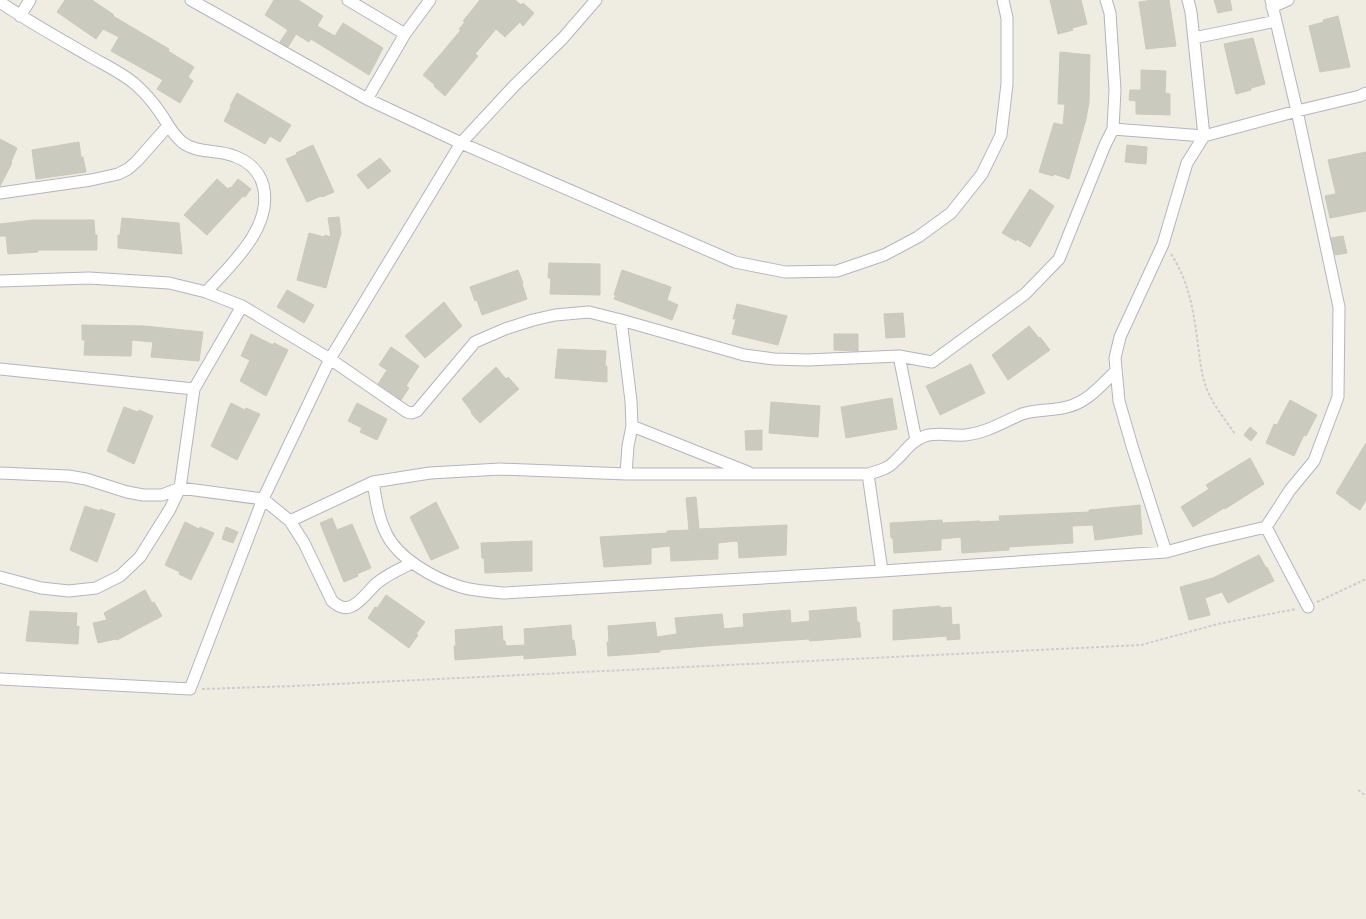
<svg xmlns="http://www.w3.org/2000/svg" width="1366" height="919" font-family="'Open Sans',sans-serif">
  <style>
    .building { fill: #cbcabf; stroke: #cbc9ba }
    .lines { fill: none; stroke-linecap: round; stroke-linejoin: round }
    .street-casing { stroke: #b5b4c1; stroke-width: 13 }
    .path { stroke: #cdcdcd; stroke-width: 2; stroke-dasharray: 3 2; stroke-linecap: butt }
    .street { stroke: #fff; stroke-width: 11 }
  </style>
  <rect width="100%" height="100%" fill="#efece1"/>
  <path class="building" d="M65,0H92L114,15L113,16L169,49L168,51L194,67L188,77L193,81L180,103L157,89L163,80L111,51L119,37L103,29L96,39L57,12Z
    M274,0H298L323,16L317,26L335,36L343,23L383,48L369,75L311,39L309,42L296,34L288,47L280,42L288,30L265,15Z
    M480,0H515L521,5L523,3L534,13L523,26L520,22L505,37L496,29L475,54L478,56L445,96L434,86L435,85L423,75L461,30L459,29L465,22L463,21Z
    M1050,0H1081L1087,24L1072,28L1073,30L1058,34Z
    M1153,0H1169L1176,46L1146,49L1139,2Z
    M1214,0H1230L1232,10L1218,13Z
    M1338,16L1350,67L1320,72L1309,26L1324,22L1323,20Z
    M1253,38L1265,84L1251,88V90L1236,94L1224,44Z
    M1060,52L1090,55L1089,102L1086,119L1069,179L1054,174L1053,176L1039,172L1054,123L1063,125L1065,104H1058Z
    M1141,70L1166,71L1165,93L1170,94V115L1136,114V101L1129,100L1130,90H1141Z
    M237,93L291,125L280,142L270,136L265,144L224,121L231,107L230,106Z
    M0,139L17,148L11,162L12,163L0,186Z
    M79,142L81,157H83L86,172L36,179L32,150Z
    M313,145L334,192L322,197L321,196L307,202L286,159L298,154L296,153Z
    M1127,145L1147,147L1146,164L1125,162Z
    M1366,152V211L1330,218L1325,196L1336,194L1328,160Z
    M380,158L391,171L368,189L357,175Z
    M217,179L228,189L230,187L231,188L238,179L251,189L245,197L243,196L207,235L184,215Z
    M1030,189L1054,206L1030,247L1017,239L1016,241L1002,233Z
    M339,217L341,233L326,288L297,280L309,233L324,237L325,235L331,237L328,218Z
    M122,218L179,223L182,254L118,248V235H120Z
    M33,220H94L95,235H97V250H38V252L8,254L6,236H0V224Z
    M1343,236L1347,253L1335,255L1331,238Z
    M549,263L600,264V295L550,294L551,278H548Z
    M518,270L523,283L522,284L527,299L482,315L477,300L475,301L470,287Z
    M622,270L671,287L667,300L678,305L672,320L614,299L616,295H614Z
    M287,290L314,305L304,323L277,307Z
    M444,302L462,326L425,358L405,336Z
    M737,304L787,316L778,345L732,334L736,319H733Z
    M903,313L905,337L886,338L884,314Z
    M82,325L144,326L203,332L199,361L151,357L153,342L132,340L131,356L84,355L85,340H82Z
    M1029,326L1039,338L1040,337L1050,350L1008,380L992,355Z
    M251,334L273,345L274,343L288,350L266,396L240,381L250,360L241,356Z
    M834,334H858V351L834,350Z
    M391,347L419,366L406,386L409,388L401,400L378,384L387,370L379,365Z
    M558,349L606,351L605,366H607V382L555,378Z
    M971,364L985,393L940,415L926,386Z
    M496,367L506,379L508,377L519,389L480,423L471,413L472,412L462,399Z
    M892,398L897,429L846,438L841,407Z
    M1290,400L1317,415L1306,436L1304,435L1294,456L1266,443L1274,424L1277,425Z
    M771,402L820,406L818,437L769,433Z
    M231,403L245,410L246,408L260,414L237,460L211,446Z
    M357,403L387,419L377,440L360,432L362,428L348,421Z
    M124,407L138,412L139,410L153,416L134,464L107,451Z
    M1250,427L1257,433L1251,441L1244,435Z
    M762,430V450H746L745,431Z
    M1366,443V500L1360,510L1349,503V502L1336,493Z
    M1250,458L1264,484L1225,509L1224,508L1193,527L1181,507L1209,489L1206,485Z
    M696,497L699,529L787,525L786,555L739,558L738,542L736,541L718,543V559L671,561L670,546L651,548V564L604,567L600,537L667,533V531L689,530L686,498Z
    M436,502L459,548L431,560L410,517Z
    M1140,505L1142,534L1095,540L1093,525L1072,526L1073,543L1009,547V550L962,553L961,537L941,539V550L894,553L893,538H891L890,523L942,520V523L980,521V522L1000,521L999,516L1089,512V510Z
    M85,506L100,511V509L115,514L97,562L70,550Z
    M332,518L337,530L352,524L371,568L357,574L358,576L344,582L320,523Z
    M185,522L199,529L200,527L214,533L191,580L179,574L180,572L165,565Z
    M226,527L238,532L233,543L222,539Z
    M532,541V571L485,573L484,558H482L481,543Z
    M1259,555L1266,568L1267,567L1274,581L1228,603L1222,592L1205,598L1210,615L1189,620L1180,587L1213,578Z
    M145,590L152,603L154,602L162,616L117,640L116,639L98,643L93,623L107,620L104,613Z
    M386,595L425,622L416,634L418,635L409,648L368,618L375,607L377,608L380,604Z
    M940,606V608L951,607L952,625L959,624L960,639L947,640V636L893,640V610Z
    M856,607L857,622H859L861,637L810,641L809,639L706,646L660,650V652L608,656L607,642H609L608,626L655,622L657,637L677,634L675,618L722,614L724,629L744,627L743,614L790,610L791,623L810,621L809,611Z
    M30,611L77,613L76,627L79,626L78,644L26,641Z
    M571,625L572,640H574L576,655L524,659V655L455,660L454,646H456L455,630L502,626L503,641H505L506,646L525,645L524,629Z"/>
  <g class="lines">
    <defs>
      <path id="street" d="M191,0L367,99L461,143L735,262L785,272L837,271L884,255L918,237L951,213L982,174L1001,135L1007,84V18L1003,0
        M348,0L405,34
        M1271,0L1297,111L1339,307L1338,397L1314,461L1290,490L1266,527L1308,607
        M0,2C29,22 60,39 91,57C105,65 122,73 135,84C144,92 152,101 159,111C167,122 171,133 182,142C197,154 217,149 234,156C248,161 259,171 263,185C274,226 232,264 206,292
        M1272,7L1288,0
        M20,16L30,0
        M1194,38L1276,21
        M367,99L405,34L430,0
        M1113,129L1204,136L1297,111L1360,96L1366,93
        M0,193L91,180L118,174L128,169L137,161L168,126
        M0,281L89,278L169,283L206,292L242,306L330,359L407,412L412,413L417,411L475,342L505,329L533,320L555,315L589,312L621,320L744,355L774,359L807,360L899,356L932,362L1025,294L1059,259L1105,145L1113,129L1115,90L1110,13L1106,0
        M621,320L631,401L632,426L628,446L626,474
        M899,356L916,440
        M0,369L194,389
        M632,426L748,472
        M0,473L68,476L86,479L127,492L143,495H162L180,488L263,499L290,521L304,543L332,601C338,606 344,610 352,606C361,602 369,590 377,583C388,574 400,569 412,563
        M868,474L882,571
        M373,482C376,499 378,517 386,533C398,559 435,579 461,587C475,591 490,592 504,593L882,571L1166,552L1206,541L1266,527
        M290,521L373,482L430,473L500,469L626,474H868C878,471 888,469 895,461C905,452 911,441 925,436C938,432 951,436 965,435C986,433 1003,422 1022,414C1037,409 1052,411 1067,407C1088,402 1101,385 1116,371
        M1166,552L1132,446L1119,401L1115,358L1120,337L1163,244L1187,163L1204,136L1191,12L1188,0
        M0,577L41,588L69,591L96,588L120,576L140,557L170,509L180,488L194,389L242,306
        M0,679L190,689L263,499L330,359L461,143L514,86L563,38L596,0"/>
    </defs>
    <use href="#street" class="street-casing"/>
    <path class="path" d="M1171,254C1189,281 1194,313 1198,345C1200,359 1201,373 1206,387C1212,404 1225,419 1235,434
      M1317,602L1366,579
      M202,689L294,686L1141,645L1218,624L1296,609
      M1358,790L1366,796"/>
    <use href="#street" class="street"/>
  </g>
</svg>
